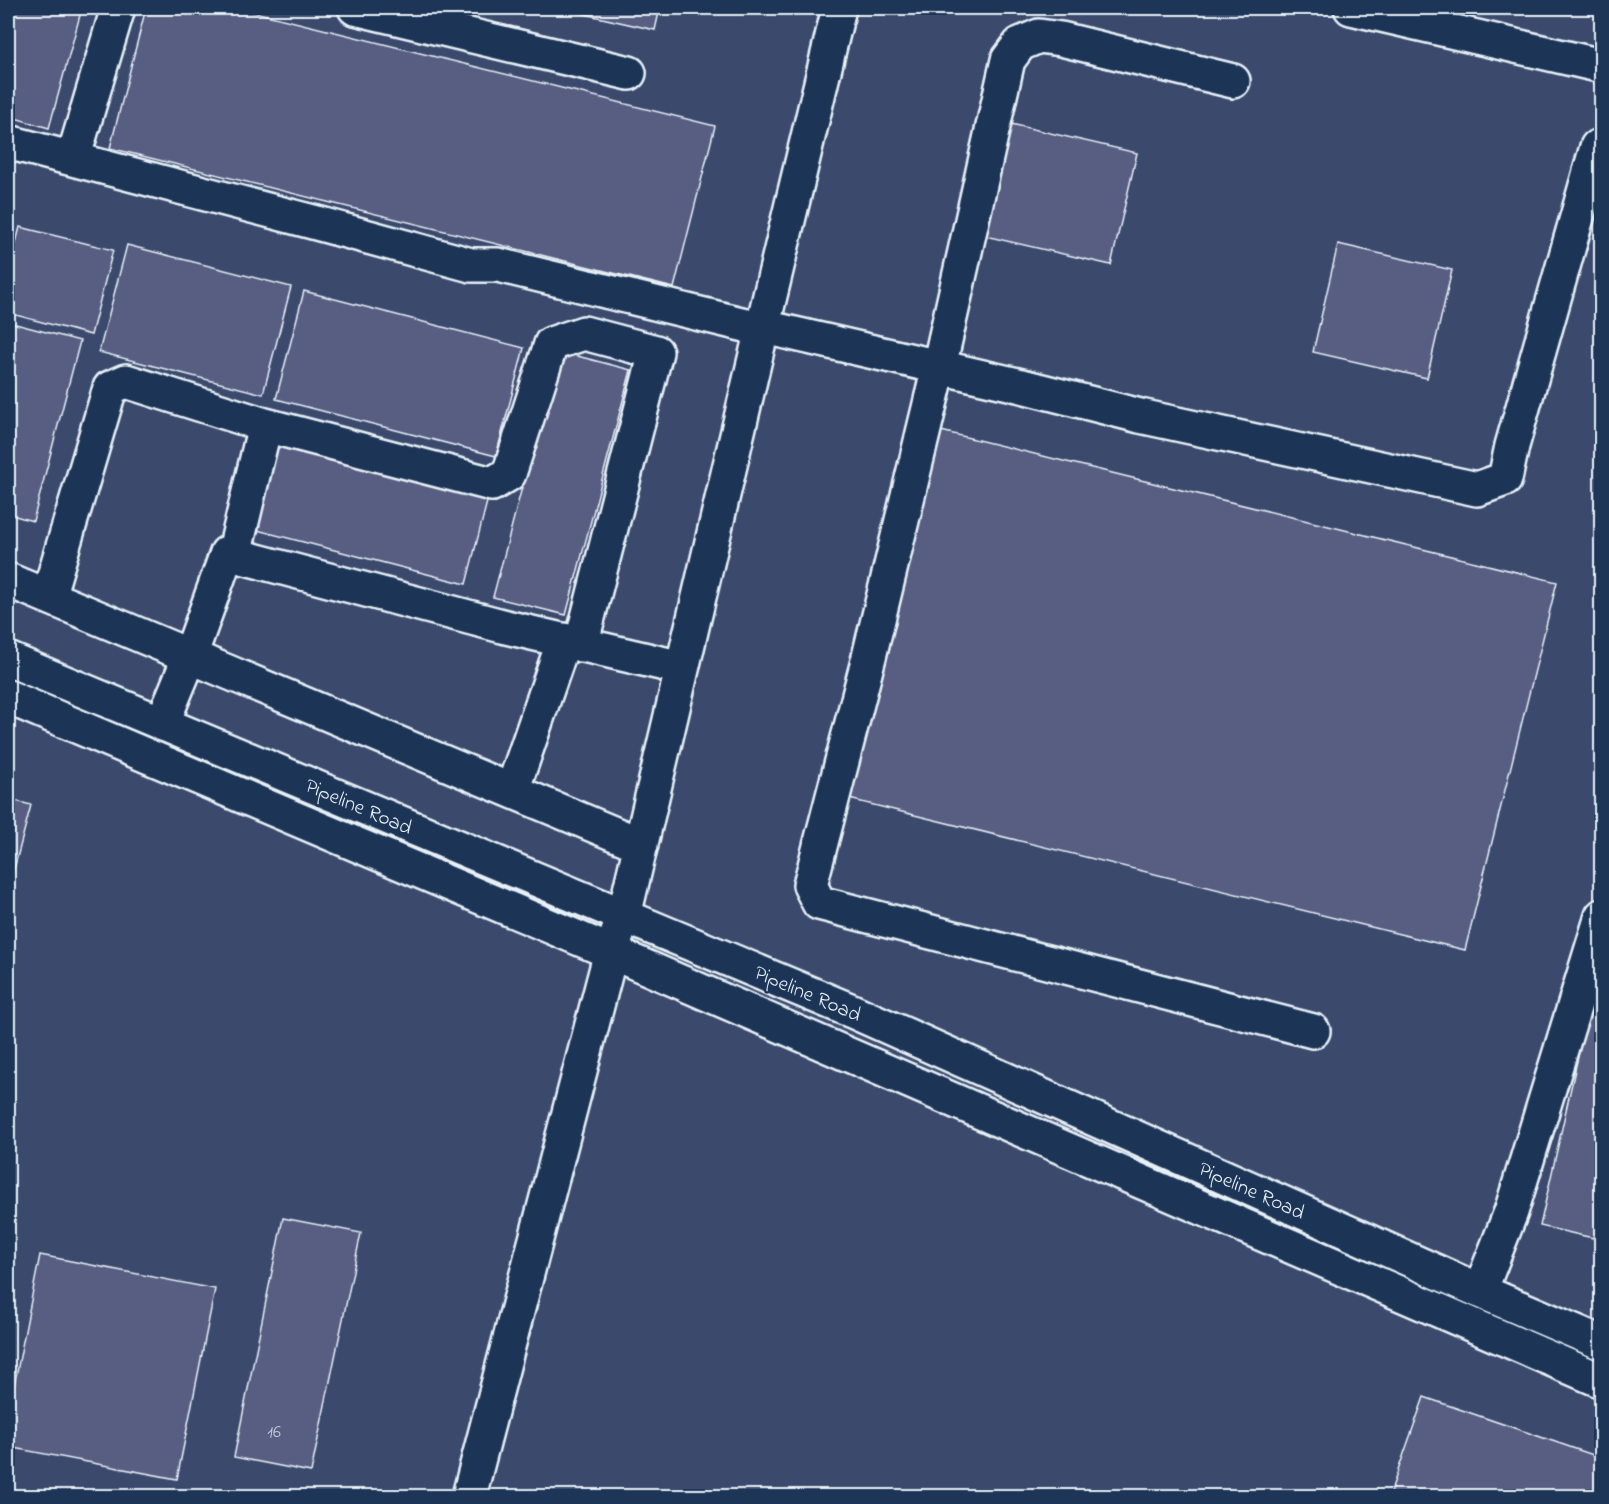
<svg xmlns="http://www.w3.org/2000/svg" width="1609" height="1504" font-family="'Indie Flower',sans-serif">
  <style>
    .built { fill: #3b4a6d }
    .building { fill: #585d82; stroke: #e8f1f8; stroke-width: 1.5 }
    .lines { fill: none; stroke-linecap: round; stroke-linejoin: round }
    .minor-casing { stroke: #e8f1f8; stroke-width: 38 }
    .major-casing { stroke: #e8f1f8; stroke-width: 38 }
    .minor { stroke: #1d3557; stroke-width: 33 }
    .major { stroke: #1d3557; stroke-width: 33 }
    .labels { text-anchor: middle; stroke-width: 5; stroke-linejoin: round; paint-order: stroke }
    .number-label { font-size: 18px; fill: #c4ccda }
    .street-label { font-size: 21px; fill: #e8f1f8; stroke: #1d3557 }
  </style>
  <rect width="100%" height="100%" fill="#293d60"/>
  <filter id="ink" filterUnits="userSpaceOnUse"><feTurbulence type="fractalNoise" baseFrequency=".0167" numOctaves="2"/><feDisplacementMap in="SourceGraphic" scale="12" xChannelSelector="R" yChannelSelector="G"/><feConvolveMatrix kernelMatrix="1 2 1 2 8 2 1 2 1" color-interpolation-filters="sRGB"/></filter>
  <g filter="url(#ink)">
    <path class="built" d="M8,8H1601V1496H8Z"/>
    <path class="building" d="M8,8H82L49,128L8,116Z
      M146,8H238L715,126L674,288L110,148Z
      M558,8H660L655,30Z
      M1007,123L1137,153L1111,265L981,235Z
      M20,227L113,250L91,335L8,313V274Z
      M1338,244L1452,270L1427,378L1313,352Z
      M127,245L291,287L263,394L99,352Z
      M304,291L524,348L496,456L276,399Z
      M8,322L80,341L33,521L8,514Z
      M558,351L631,370L566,615L493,597Z
      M941,431L1557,582L1465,950L849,799Z
      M272,442L488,498L466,584L249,528Z
      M8,799L31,805L8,892Z
      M1593,990L1602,992V1240L1540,1226Z
      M283,1218L361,1233L311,1472L234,1457Z
      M40,1255L215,1289L177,1479L8,1447V1417Z
      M1424,1397L1602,1458V1496H1389Z"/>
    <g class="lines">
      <defs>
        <path id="minor" d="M355,8L629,73
          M1351,8L1602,66
          M1233,81L1061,39L1039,36L1020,44L1008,60L939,367L869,657L810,885L819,903L1313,1031
          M8,142L313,222L471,265H498L762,329H773L1022,386L1140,416L1477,489L1505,479L1512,446L1597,147
          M73,159L118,8
          M234,555L265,425L492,484L509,474L551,344L584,333L656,352L581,645
          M8,580L641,845
          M48,597L110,388L126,381L265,425
          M162,724L190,656L227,553L506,627L682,668
          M512,791L564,640
          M1480,1291L1511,1212L1602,916
          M469,1496L611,952L624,916L762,329L839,8"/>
        <path id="major" d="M8,659L852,1011L1480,1291L1602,1343
          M8,697L611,952L1602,1381"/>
      </defs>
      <use href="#minor" class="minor-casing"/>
      <use href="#major" class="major-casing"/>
      <use href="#minor" class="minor"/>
      <use href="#major" class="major"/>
    </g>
  </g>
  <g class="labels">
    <g class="number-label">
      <text x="274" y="1437">16</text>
    </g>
    <g class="street-label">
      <text transform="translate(359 806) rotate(23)" y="7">Pipeline Road</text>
      <text transform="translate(808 993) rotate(23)" y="7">Pipeline Road</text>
      <text transform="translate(1252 1190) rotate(24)" y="7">Pipeline Road</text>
    </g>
  </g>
  <rect width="1609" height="1504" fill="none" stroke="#1d3557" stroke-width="30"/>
  <rect x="15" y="15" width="1579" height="1474" fill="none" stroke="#e8f1f8" stroke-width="2" filter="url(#ink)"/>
</svg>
